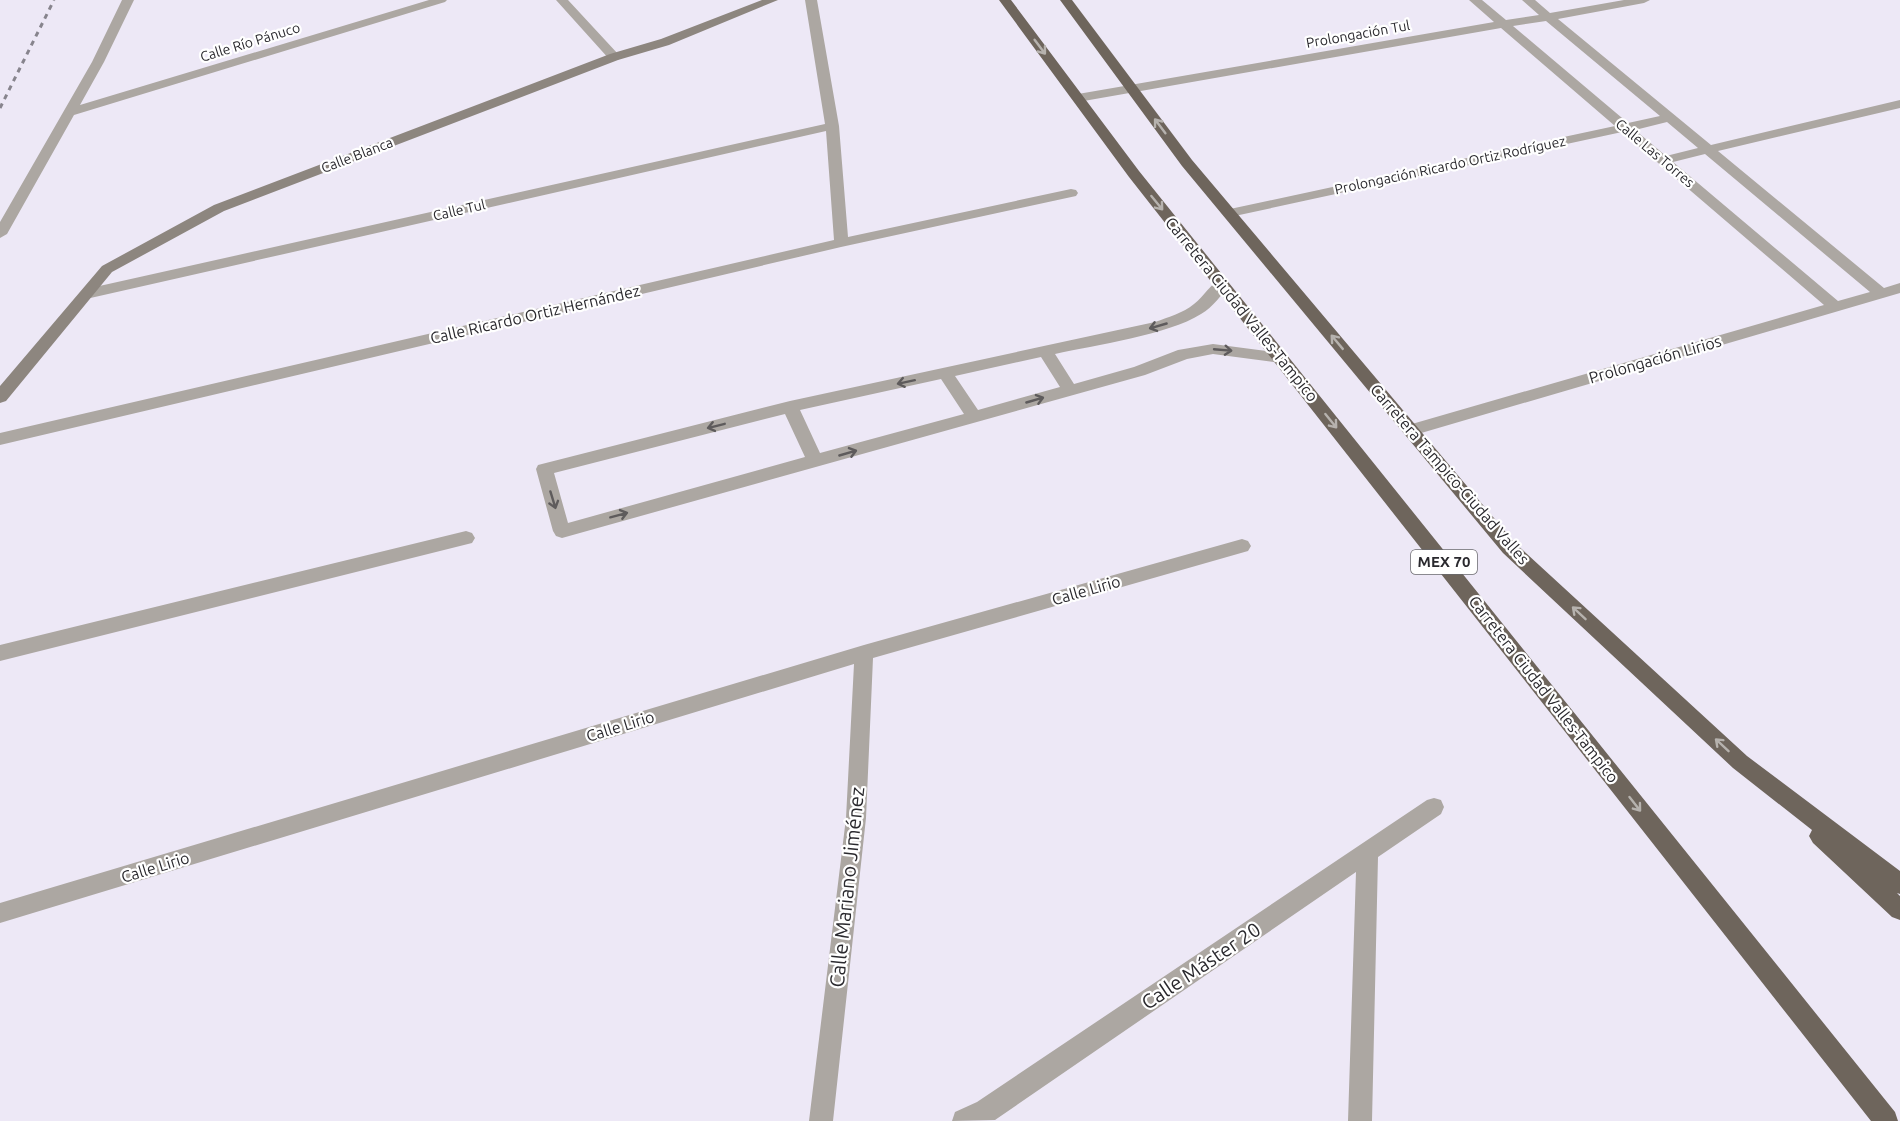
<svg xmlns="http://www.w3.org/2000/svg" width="1900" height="1121" font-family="Ubuntu,sans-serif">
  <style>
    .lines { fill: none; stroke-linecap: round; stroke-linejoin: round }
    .minor { fill: #aca7a2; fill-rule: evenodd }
    .secondary { fill: #8d867f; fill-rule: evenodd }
    .trunk { fill: #6e655c; fill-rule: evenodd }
    .rail { stroke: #87848d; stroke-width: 3; stroke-dasharray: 5 5; stroke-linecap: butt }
    .oneway { stroke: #b6b2ae }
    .oneway2 { stroke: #5e5b5c }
    .labels { text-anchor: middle; stroke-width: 4.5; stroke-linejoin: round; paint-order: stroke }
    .far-street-label { font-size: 14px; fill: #2a292e; stroke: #fff }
    .shield { fill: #fff; stroke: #6a696d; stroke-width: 1.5 }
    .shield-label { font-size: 15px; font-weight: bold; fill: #2a292e }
    .street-label { font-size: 16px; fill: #2a292e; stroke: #fff }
    .near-street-label { font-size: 20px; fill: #2a292e; stroke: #fff }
  </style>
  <rect width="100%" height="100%" fill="#ede8f6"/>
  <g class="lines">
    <path class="minor" d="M122,0H134L104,62L80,105L429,0H447L445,2L74,115L7,234L0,238V222L92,62Z
      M556,0H568L618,54L620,57L618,60H610Z
      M805,0H817L839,126L848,237L1071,189L1076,190L1078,193L1076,196L841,247L0,445V433L834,240L826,131L86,299L79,294L86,289L825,124Z
      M1469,0H1482L1506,20L1539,15L1522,0H1535L1550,13L1624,0H1650L1644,3L1558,19L1711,145L1900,100V108L1718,151L1884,288L1900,283V293L1411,436L1405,434L1403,430L1405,426L1824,305L1622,132L1230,217L1223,213L1230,209L1615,126L1501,28L1078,102L1072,98L1078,94L1494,22ZM1546,21L1660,116L1628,123L1513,26ZM1667,122L1698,148L1666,156L1635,130ZM1705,154L1870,292L1838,301L1673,162Z
      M1222,279L1229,284C1222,295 1213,307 1201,314C1168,335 1095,345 1055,354L1074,384L1134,367L1178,350L1213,344L1281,353L1287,354L1289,358L1287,362L1281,363L1213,354L1187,359L1145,375L562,538L556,536L553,531L536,469L538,465L790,401L1155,322C1169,317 1183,313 1194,304C1204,297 1211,282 1222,279ZM1041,357L1060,387L978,410L955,376ZM941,379L964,414L820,453L800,410ZM785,414L805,457L568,523L554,473Z
      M466,531L472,533L475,538L472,543L0,661V645Z
      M1242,539L1248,541L1251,546L1248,551L873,658L866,818L833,1121H809L846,818L854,664L0,923V903L864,645Z
      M1434,798L1441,800L1444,807L1441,814L1378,857L1372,1121H1348L1356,872L995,1120L952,1121L955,1112L977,1102L1427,800Z"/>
    <path class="secondary" d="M762,0H778L669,45L618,60L224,211L112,272L6,401L0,403V386L102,266L214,205L610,54L661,39Z"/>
    <path class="trunk" d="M999,0H1011L1139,171L1895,1112L1898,1121H1871L1129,177Z
      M1060,0H1072L1192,160L1515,543L1747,756L1900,871V894L1897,893L1900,896V920L1892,917L1813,843L1809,836L1812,830L1733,768L1503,553L1182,166Z"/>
    <path class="rail" d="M0,108L54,0"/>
  </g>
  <defs><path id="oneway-shaft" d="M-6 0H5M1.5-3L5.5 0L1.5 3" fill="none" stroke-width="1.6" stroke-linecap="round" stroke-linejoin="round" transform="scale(1.5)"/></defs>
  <g class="oneway">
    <use href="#oneway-shaft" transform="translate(1040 47) rotate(53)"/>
    <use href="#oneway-shaft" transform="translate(1160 126) rotate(-127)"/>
    <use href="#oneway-shaft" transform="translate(1157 203) rotate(51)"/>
    <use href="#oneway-shaft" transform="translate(1337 342) rotate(-130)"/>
    <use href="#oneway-shaft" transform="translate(1331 421) rotate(51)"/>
    <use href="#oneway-shaft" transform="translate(1579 613) rotate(-137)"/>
    <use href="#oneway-shaft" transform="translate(1722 745) rotate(-137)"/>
    <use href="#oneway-shaft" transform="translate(1635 804) rotate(52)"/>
  </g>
  <g class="oneway2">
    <use href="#oneway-shaft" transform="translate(1158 326) rotate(164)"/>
    <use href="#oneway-shaft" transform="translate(1223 350) rotate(5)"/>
    <use href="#oneway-shaft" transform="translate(906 382) rotate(168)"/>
    <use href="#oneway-shaft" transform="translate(1035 400) rotate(-16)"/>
    <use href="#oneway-shaft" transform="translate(716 426) rotate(166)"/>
    <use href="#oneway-shaft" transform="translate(848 453) rotate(-16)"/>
    <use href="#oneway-shaft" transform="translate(553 500) rotate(73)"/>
    <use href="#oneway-shaft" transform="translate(619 515) rotate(-15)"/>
  </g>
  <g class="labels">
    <g class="far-street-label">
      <text transform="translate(1358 34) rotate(-10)" y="5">Prolongación Tul</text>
      <text transform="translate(250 42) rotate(-17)" y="5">Calle Río Pánuco</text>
      <text transform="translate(1655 153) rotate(40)" y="5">Calle Las Torres</text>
      <text transform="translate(357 155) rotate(-21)" y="5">Calle Blanca</text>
      <text transform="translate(1450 165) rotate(-12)" y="5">Prolongación Ricardo Ortiz Rodríguez</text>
      <text transform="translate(459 210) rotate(-13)" y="5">Calle Tul</text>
    </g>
    <rect class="shield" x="1411" y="550" width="66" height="24" rx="4.5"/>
    <g class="shield-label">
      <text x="1444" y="567">MEX 70</text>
    </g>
    <g class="street-label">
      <text transform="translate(1242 309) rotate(51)" y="6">Carretera Ciudad Valles-Tampico</text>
      <text transform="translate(535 314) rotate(-13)" y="6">Calle Ricardo Ortiz Hernández</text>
      <text transform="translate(1655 359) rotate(-16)" y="6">Prolongación Lirios</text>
      <text transform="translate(1450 474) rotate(49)" y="6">Carretera Tampico-Ciudad Valles</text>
      <text transform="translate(1086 590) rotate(-16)" y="6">Calle Lirio</text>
      <text transform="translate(1544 689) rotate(52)" y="6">Carretera Ciudad Valles-Tampico</text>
      <text transform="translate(620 726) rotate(-17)" y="6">Calle Lirio</text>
      <text transform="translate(155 867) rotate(-17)" y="6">Calle Lirio</text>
    </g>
    <g class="near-street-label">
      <text transform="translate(847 887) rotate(-84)" y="7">Calle Mariano Jiménez</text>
      <text transform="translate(1201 966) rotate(-34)" y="7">Calle Máster 20</text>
    </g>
  </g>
</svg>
